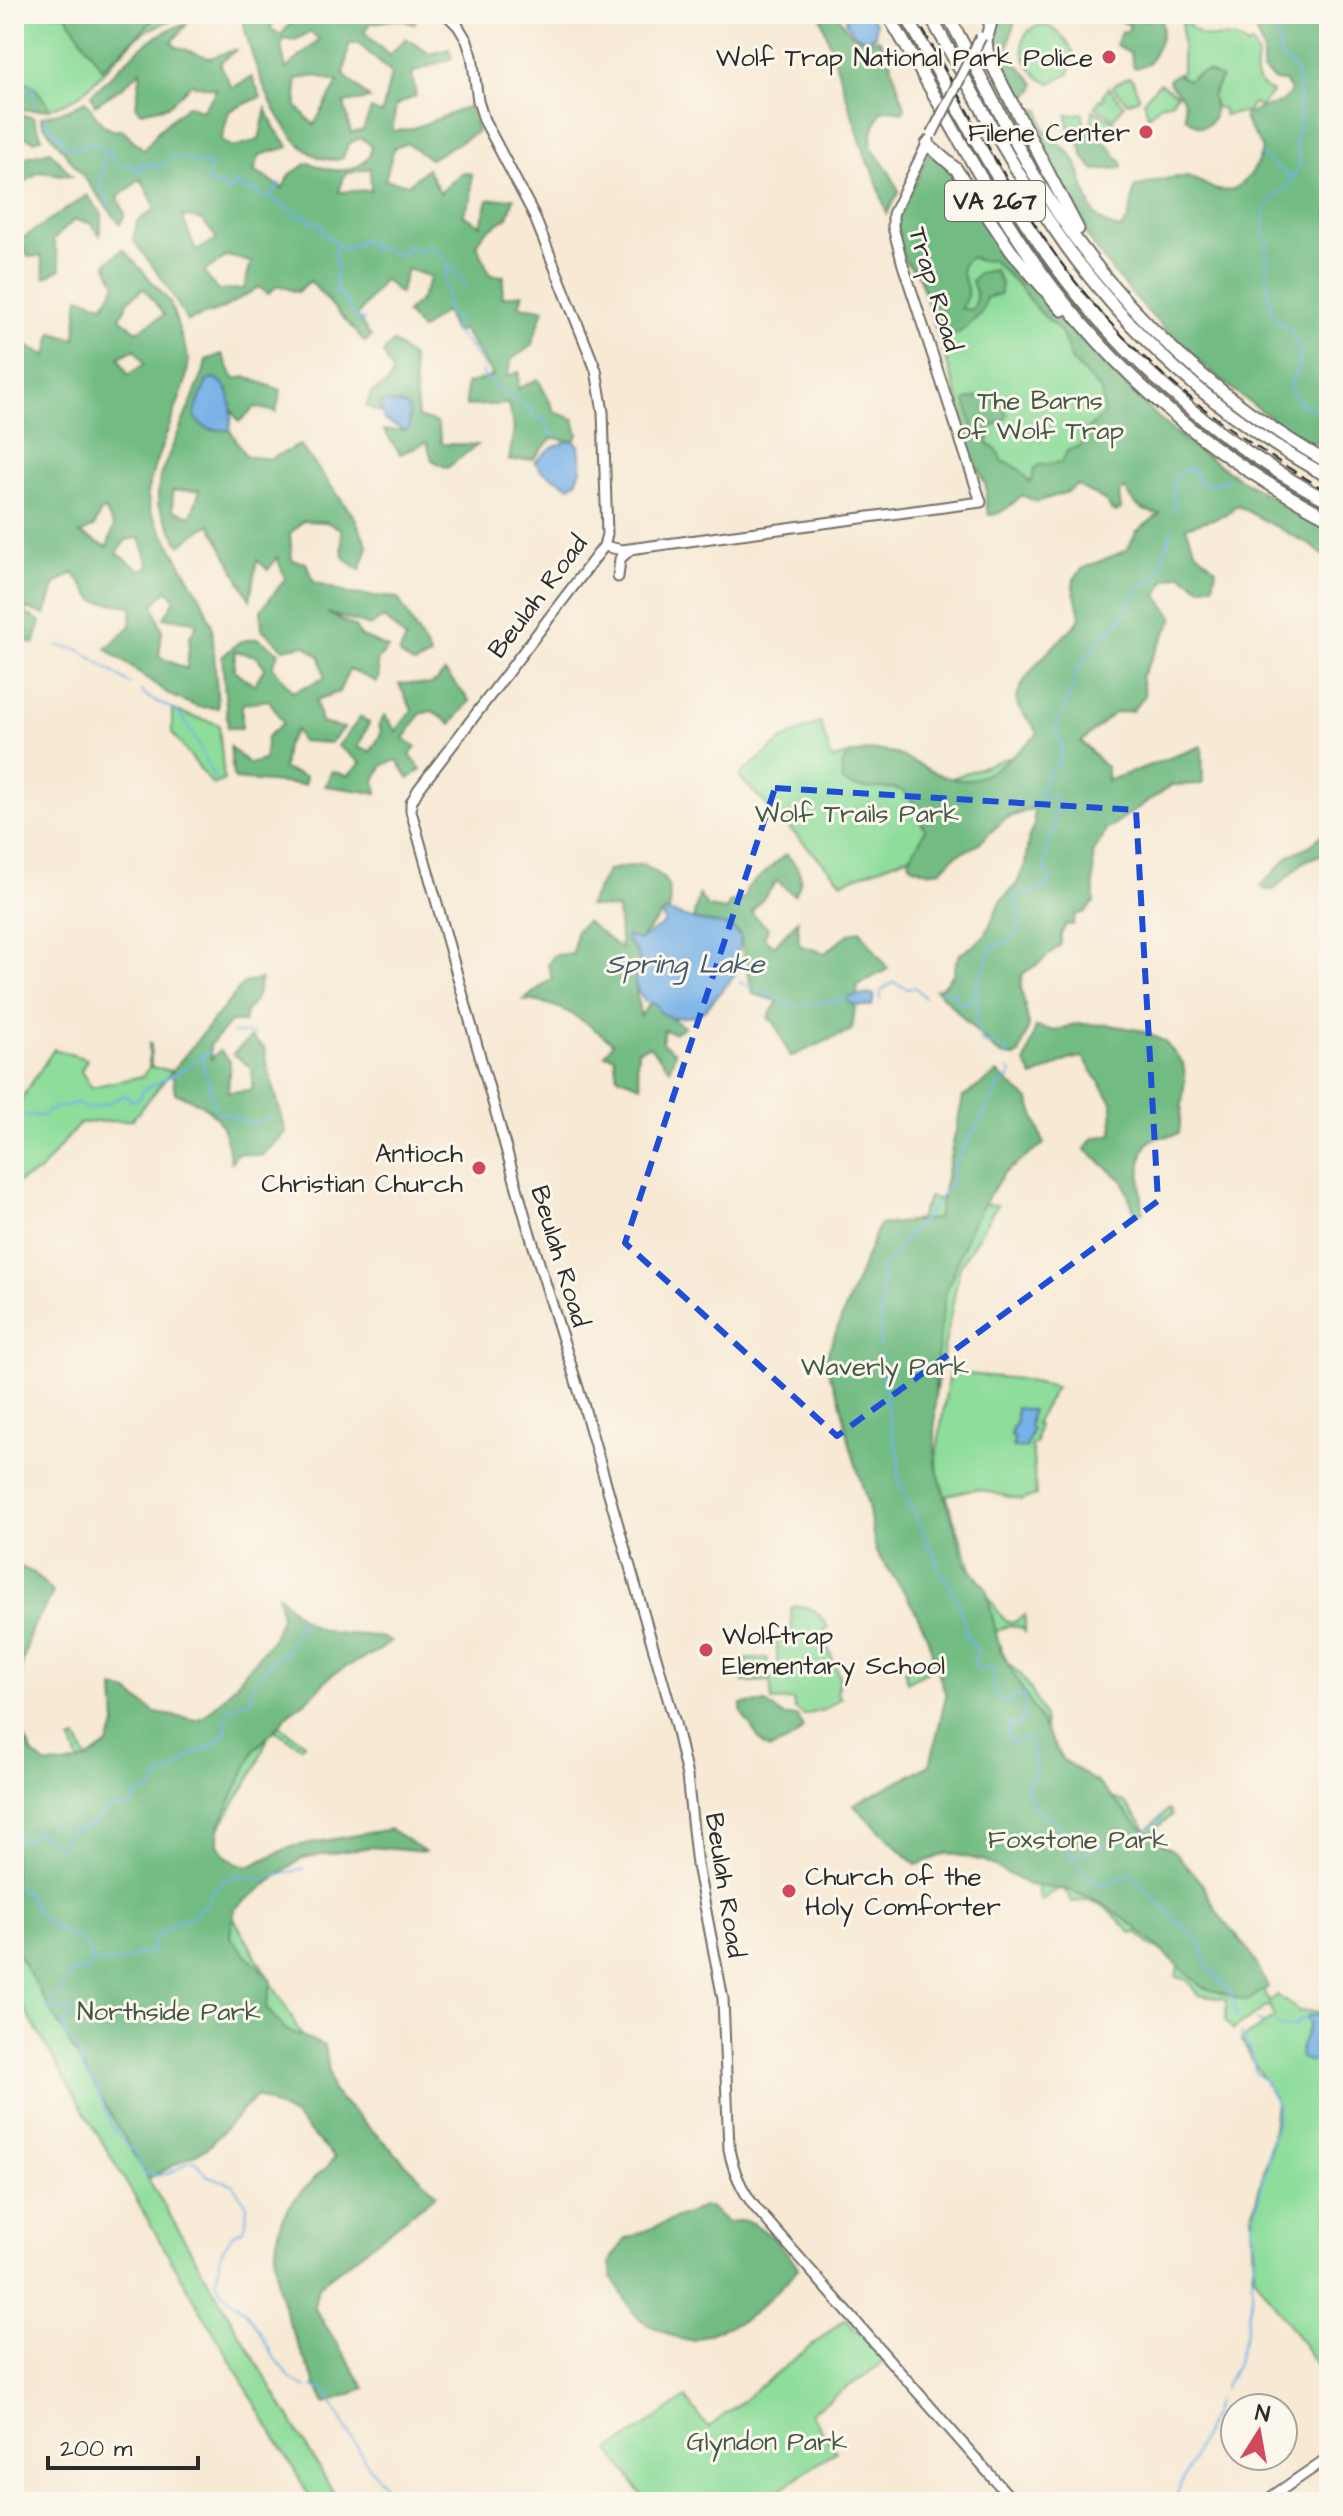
<svg xmlns="http://www.w3.org/2000/svg" width="1343" height="2516" font-family="'Architects Daughter',sans-serif">
  <style>
    .green { fill: #8edd9b; stroke: #5c8463; stroke-width: 2 }
    .forest { fill: #72bc83; stroke: #4e7457; stroke-width: 2; fill-rule: evenodd }
    .water { fill: #76b1e7; stroke: #506e89; stroke-width: 2 }
    .lines { fill: none; stroke-linecap: round; stroke-linejoin: round }
    .stream { stroke: #76b1e7; stroke-width: 2 }
    .major-casing { stroke: #726e66; stroke-width: 13 }
    .highway-casing { stroke: #726e66; stroke-width: 15 }
    .major { stroke: #fff; stroke-width: 9 }
    .highway { stroke: #fff; stroke-width: 11 }
    .rail { stroke: #2b2b2b; stroke-width: 2; stroke-dasharray: 12 6; stroke-linecap: butt }
    .major-bridge-casing { stroke: #726e66; stroke-width: 13; stroke-linecap: butt }
    .major-bridge { stroke: #fff; stroke-width: 9 }
    .marked { fill: none; stroke: #1d4ed8; stroke-width: 6; stroke-dasharray: 16 10; stroke-linejoin: round }
    .poi-dot { fill: #d1495b; stroke: #fbf7ec; stroke-width: 3 }
    .labels { text-anchor: middle; stroke-width: 6; stroke-linejoin: round; paint-order: stroke }
    .shield { fill: #fbf7ec; stroke: #696865; stroke-width: 2 }
    .shield-label { font-size: 24px; font-weight: bold; fill: #2b2b2b }
    .poi-label { font-size: 26px; fill: #2b2b2b; stroke: #fbf7ec; text-anchor: end }
    .street-label { font-size: 26px; fill: #2b2b2b; stroke: #fbf7ec }
    .park-label { font-size: 26px; fill: #445847; stroke: #fbf7ec }
    .water-label { font-size: 28px; font-style: italic; fill: #455a6d; stroke: #fbf7ec }
  </style>
  <rect width="100%" height="100%" fill="#fbf7ec"/>
  <filter id="ink" filterUnits="userSpaceOnUse"><feTurbulence type="fractalNoise" baseFrequency=".0125" numOctaves="2"/><feDisplacementMap in="SourceGraphic" scale="16" xChannelSelector="R" yChannelSelector="G"/><feConvolveMatrix kernelMatrix="1 2 1 2 8 2 1 2 1" color-interpolation-filters="sRGB"/></filter>
  <filter id="wash" filterUnits="userSpaceOnUse"><feTurbulence type="fractalNoise" baseFrequency=".006" numOctaves="4" result="noise"/><feDisplacementMap in="SourceGraphic" scale="32" xChannelSelector="R" yChannelSelector="G"/><feGaussianBlur stdDeviation="1.8" result="paint"/><feColorMatrix in="noise" values="0 0 0 0 0 0 0 0 0 0 0 0 0 0 0 0 0 1.4 0 .05"/><feComposite in="paint" operator="in"/></filter>
  <g filter="url(#wash)">
    <rect width="100%" height="100%" fill="#f7e9d4"/>
    <path class="green" d="M14,14H190C175,20 156,24 143,33C97,68 84,120 14,108Z
      M1182,15C1205,55 1227,25 1247,46L1252,44L1258,56C1253,74 1254,83 1272,92L1261,107L1253,103L1247,112L1224,115V109L1215,107L1212,96L1221,78L1189,81L1180,76L1182,70Z
      M1043,25C1058,28 1072,44 1075,59L1068,74L1051,83C1025,77 1007,29 1043,25Z
      M1129,77L1133,80L1139,98L1128,103L1112,86Z
      M1159,83L1177,94L1172,101L1160,105L1148,116L1144,100Z
      M1109,88L1124,105L1114,118L1095,107L1100,99L1103,100L1105,98L1103,95Z
      M1093,110L1114,121L1111,134L1090,132Z
      M1083,113L1085,131L1080,134L1069,129L1067,115Z
      M987,237L1174,441L990,495L913,259Z
      M172,709C187,717 205,718 219,725L224,780L213,785L172,733Z
      M820,722L832,759L848,755L936,784L1076,732C1086,751 1106,759 1108,780L1056,863L1094,902L1085,912L1075,915L1073,925L1066,924L1061,934V944L1038,964L1022,974L1021,988L1029,1026L1019,1054L1015,1057L1002,1055L994,1050L936,989L941,988L954,973L956,962L960,954L976,944L986,934L1000,902L1017,884L1025,865L1029,837L1034,825V808L842,882L740,778L741,774L781,741Z
      M149,1043H151V1067L172,1071L132,1120L80,1123L39,1172L14,1184V1110L54,1049L87,1059L81,1071L91,1087L143,1076L149,1067Z
      M929,1197L952,1202L997,1205L960,1266L927,1437L938,1470L936,1459L949,1372L1018,1379L1056,1387L1035,1424L1038,1425L1036,1444H1032L1036,1495L1022,1500L976,1489L946,1495L976,1584C991,1594 994,1610 1007,1622H1014L1025,1615V1632L1022,1628L1009,1625L994,1633L1008,1663L1022,1676L1034,1695L1044,1717L1047,1739L1061,1758L1073,1772L1096,1781L1110,1797L1124,1802L1147,1830L1168,1810L1172,1815L1150,1833L1198,1880L1224,1925L1237,1935L1269,2002L1277,1995L1299,2011L1329,2012V2382L1254,2275L1252,2215L1271,2145L1276,2102L1241,2040L1274,2017L1269,2005L1233,2030L1226,2021V1999L1198,1995L1187,1980L1176,1977L1178,1965L1170,1954L1152,1947L1136,1932L1133,1934C1111,1915 1105,1896 1072,1902L1068,1893C1057,1886 1050,1894 1041,1901L958,1654L907,1682L905,1669L935,1654L920,1614L866,1495L831,1367L895,1227L919,1219Z
      M798,1606C814,1606 820,1615 828,1627L825,1629L828,1648L840,1677L837,1693L841,1698L824,1710L804,1715L794,1708L793,1700L772,1701L770,1677L783,1676L778,1671L776,1637L793,1635V1632H789V1628L792,1627L791,1608Z
      M767,1658L768,1681L743,1682L741,1660Z
      M274,1722L304,1743L301,1747L271,1728L256,1768L200,1860L311,2051L142,2168L339,2502H313L14,1991V1738L52,1771L79,1762L71,1741L77,1738L87,1760Z
      M846,2318L884,2362L810,2413L836,2451L762,2502H647L610,2450L686,2398L708,2428Z"/>
    <path class="forest" d="M65,14H160L102,69Z
      M242,14H268L276,18L270,28L281,35L292,22H308L315,14H419L414,24L399,19L371,23L364,32L389,56L406,38L430,54L449,49L452,58L412,73L416,96L396,105L392,131L412,129L470,106L477,132L430,159L407,143L394,148L385,180L409,184L427,168L440,193L462,172L472,174L471,199L463,215L481,225L488,200L514,198L508,217L485,232L477,245L490,275L504,276L502,297L523,294L519,306L544,309L531,346L512,359L507,376L519,372L518,389L538,379L555,412L574,419L578,435L574,441L552,438L533,459L509,461L514,429L508,404L466,406V384L493,376L463,330L454,332L445,311L421,330L406,313L421,299L431,277L407,269L400,294L384,279L357,316L371,337L365,342L310,281L297,292L278,285L268,294L259,287L222,309L187,321L166,284L133,240L137,222L156,208L141,179L118,197L125,215L120,224L43,124L41,117L67,110L85,101L103,125L114,131L121,129L144,150L158,131L188,105L202,111L217,89L191,84L168,106L141,112L136,107L141,70L123,87L95,105L91,95C120,69 147,32 187,24L172,42L175,46L210,58L237,49L220,63L232,88L252,77L261,97L229,111L221,141L233,147L259,140L266,108L274,127L289,147L260,155L254,171L283,188L289,175L308,163C316,165 325,169 333,170C350,172 373,164 371,145L361,138C349,141 346,147 343,158C287,176 248,53 242,14ZM310,32L319,40L286,69L281,47L284,39L294,41ZM349,44H359L391,73L382,114L371,109L363,130L351,133L344,103L370,99L344,75ZM317,76L338,82L314,125L297,107L296,79ZM370,168L371,190L339,192L345,174ZM182,216L202,220L217,239L196,251ZM227,256L251,262L244,289L217,290L204,272Z
      M820,14H838C846,33 858,43 879,39L887,52L905,108L902,112L889,110L881,111L872,133L871,147L890,173L899,191L887,214L872,168L868,164Z
      M1006,14H1015C1015,29 1007,42 1007,56C1019,63 1025,73 1035,83L1034,90L1025,98L1027,107L1040,110C1042,116 1041,122 1044,128C1051,141 1068,147 1075,160C1088,184 1083,224 1121,229C1132,219 1131,201 1135,187C1152,183 1168,176 1185,177C1198,178 1204,185 1214,189C1239,198 1258,169 1262,149C1258,136 1246,129 1244,116C1257,105 1285,109 1291,90L1285,82L1275,81L1263,70V50L1254,28L1257,14H1329V440L1310,444C1218,386 1127,305 1071,211C1041,160 1016,100 989,47L990,34Z
      M1112,14L1136,15L1146,21L1159,15C1168,31 1157,49 1148,64L1136,68L1133,66L1131,53L1116,45L1122,31L1127,32L1130,25L1111,17Z
      M1207,71L1221,78L1212,96C1216,110 1217,126 1199,127L1186,118C1183,94 1186,101 1169,83V79L1178,73L1180,77L1189,80L1195,75Z
      M14,79C32,79 41,94 50,109L27,110L14,108Z
      M14,114L33,117L42,138L35,141L14,132Z
      M1070,131L1080,134L1085,131L1106,143L1122,163V168L1095,170L1084,158L1081,146L1069,138L1068,134Z
      M50,151L72,176L39,172L24,183H16V198L14,201V160Z
      M933,152L943,159L1031,283L1053,304L1063,320C1093,349 1119,380 1149,409C1201,460 1264,495 1329,527V560L1312,546L1236,505L1226,515L1186,527L1195,550L1216,569L1213,585L1201,588L1181,574L1165,580L1157,596L1174,618L1141,677L1145,695L1132,711L1114,713L1081,742L1107,768V781L1202,746L1203,784L1172,785L1106,830L1093,854L1094,902L1085,912L1075,915L1073,925L1066,924L1061,934V944L1038,964L1022,974L1021,988L1029,1026L1019,1054L1015,1057L1002,1055L994,1050L936,989L941,988L954,973L956,962L960,954L976,944L986,934L1000,902L1017,884L1025,865L1029,837L1034,825V808L1008,816L976,846L956,855L941,870L927,872L913,867L909,861C913,848 922,841 925,829C918,818 916,803 907,794C894,781 864,796 843,782L841,768L848,755C861,752 872,749 885,751C913,756 936,781 966,780C989,779 1021,749 1038,734C1034,721 1020,716 1017,703C1014,680 1063,638 1078,622L1080,615L1073,587L1074,579L1083,568L1127,550L1137,531L1160,514C1137,510 1138,508 1125,489L1119,494L1121,509L1116,512L1111,510C1106,496 1088,494 1077,485L1067,492L1037,502L1022,495C1013,503 1002,515 989,515L986,504V486L973,458L969,440L972,425L965,401C981,392 999,400 1008,415L1002,422L990,427L988,443L998,452L1002,462C1015,463 1023,472 1029,482L1032,481L1034,469L1039,465L1062,462L1067,451L1080,446L1086,431L1104,414L1101,391L1072,361L1061,332L1034,306L1019,286L992,260L980,261L971,257C951,269 970,280 967,296C966,300 963,304 961,308L971,310L975,306L976,293L972,281L979,273L994,270L1001,283L1000,294L986,298C983,312 983,311 973,321C960,332 955,341 937,329L920,277L905,261L899,239L897,217L903,201L915,183L928,154Z
      M87,195L102,214L100,235L91,223L74,220L53,240L61,269L45,278L41,256L28,257L20,240Z
      M123,249L170,302L189,360L185,384L155,465L147,492L150,511L202,600L212,626L218,708L198,707L170,695L106,649L130,627L132,606L95,601L73,573L55,584L45,615L27,608L25,613L41,622L34,644L14,630V369L20,342L47,356L52,333L75,339L79,297L104,305L116,284L106,264ZM144,288L164,315L137,331L120,318L129,300ZM135,349L144,364L128,375L119,357ZM105,510L114,527L107,547L80,534L94,527L101,511ZM140,538L150,567L140,570L117,553L126,540ZM168,590L175,600L164,618L190,620L197,625L190,636L187,669L159,657L162,630L153,604Z
      M393,342L412,358L418,417L437,423L442,444L477,445L447,468L432,460L427,442L400,454L384,430L405,431L409,429L401,404L381,403V413L366,406L371,393L388,383L393,373L383,353Z
      M222,354L234,379L247,377L281,390L276,412L255,407L239,422L229,405L228,390L207,381L198,403L212,430H230L246,456L270,459L300,445L355,518L368,547L360,570L343,557L341,529L326,522L303,521L290,534L292,560L306,563L314,582L349,594L398,598L431,656L414,664L399,654L406,639L384,618L370,626L327,613L355,627L360,636L388,648L377,661L379,678L377,682L349,669L339,692L316,700L321,723L344,728L330,743L301,741L296,730L286,745L283,769L306,777L304,785L235,779L233,775L230,747L249,764L264,760L267,737L283,723L269,700L242,704V728H228L222,657L239,642L257,638L279,652L272,666L293,692L325,678L320,657L305,645L284,649L262,629L261,610L285,579L277,557L268,570L257,560L250,600L210,524L180,545L158,505V493L160,476L203,374L206,360ZM200,490L191,516L173,510L172,491ZM235,651L256,656L265,667L254,685L234,670Z
      M445,672L470,701L451,724L432,711L420,714L404,739L416,747L410,755L421,769L409,779L397,760L383,765L375,780L377,793L325,786L332,771L348,776L361,763L338,746L361,717L369,723L358,748L371,751L381,734L379,724L385,715L396,731L412,710L399,684C421,680 427,694 445,672Z
      M1329,828V851L1305,861L1273,890H1266L1261,886L1290,855L1311,845Z
      M786,854C799,868 807,877 794,895L777,881L751,913L768,928L764,938L774,946L798,920L799,945L825,953L849,934L860,930L888,969L858,985L852,1030L790,1057L775,1023L768,1018L778,1001L753,994L739,933L730,927L693,919L699,895L708,907L726,910L730,902L745,898L747,888Z
      M643,864C668,878 672,884 669,913L662,914L639,940L627,936C630,946 636,951 640,961C630,980 638,995 640,1016L650,1003L655,1004C662,1015 674,1019 684,1027L674,1033L664,1030L662,1043L675,1052L670,1069L649,1046L638,1050L637,1066L641,1085L617,1076L614,1056L605,1055L613,1043C583,1020 563,1003 524,1000L552,978L548,965L554,955L573,954L576,931L586,921L621,949L618,909L588,906L608,870Z
      M261,979L255,1001L246,1011L244,1022H230L210,1045L211,1059L220,1050L230,1061L228,1092L252,1090V1068L233,1054L251,1037L265,1049L267,1065L286,1132L262,1156L237,1153L231,1162C224,1120 216,1107 175,1093L172,1071L244,983Z
      M1080,1024L1110,1025L1139,1030L1164,1041L1183,1063L1185,1077L1179,1133C1171,1137 1163,1136 1154,1139C1134,1146 1142,1195 1143,1212L1135,1213L1123,1181L1085,1149L1094,1138L1113,1134L1112,1102L1083,1057L1071,1059L1033,1077L1025,1063L1036,1027L1056,1031L1071,1025Z
      M997,1073L1029,1100L1044,1144L1003,1174L971,1225L945,1295L935,1376V1462L965,1563L986,1588L1000,1650L1062,1759L1100,1785L1138,1825L1176,1853L1203,1885L1219,1915L1250,1952L1268,1987L1247,2001L1202,1987L1134,1926L1103,1904L1070,1890L1028,1885L985,1861L948,1853L916,1865L853,1805L930,1765L946,1696L925,1630L907,1596L876,1552L868,1505L850,1445L840,1399L824,1362L879,1225L937,1219L963,1097Z
      M14,1564L34,1573L53,1593L31,1630L15,1692L18,1725L33,1754L45,1764L65,1765L86,1760L108,1744L116,1725L114,1688L128,1692L155,1713L197,1720L205,1716L230,1691L273,1638L281,1617L278,1595C288,1605 299,1618 311,1625C335,1639 365,1630 391,1641L380,1650L334,1673L307,1700L289,1713L276,1729L255,1749L219,1826L218,1843L225,1855L237,1864L251,1866L290,1847L390,1829L426,1852L371,1847L302,1858L234,1909L230,1937L272,1981L266,2008L285,2029L325,2046L332,2091L437,2194L318,2286L314,2307L365,2388L325,2404C301,2349 258,2280 283,2219C294,2193 317,2178 335,2158L294,2116L256,2096L207,2148L148,2179L14,1947Z
      M766,1703L784,1716H798L803,1728C797,1739 781,1745 769,1749L764,1746L741,1712V1704Z
      M703,2207H710L726,2222C732,2222 740,2220 746,2221C761,2224 791,2254 798,2268L789,2279L754,2313L741,2321L694,2340L679,2339L641,2321L632,2311L612,2277L610,2263L612,2257L626,2239Z"/>
    <path class="water" d="M846,14H869L876,24L875,36L867,39C856,37 844,26 846,14Z
      M213,378C233,383 233,413 230,430C214,430 201,431 194,414L207,381Z
      M386,402L407,406L409,412V429L405,431L384,420L380,403Z
      M568,441H574L579,445L581,469L576,482L569,486L542,471L535,462L551,448Z
      M665,912C675,913 681,916 691,919C709,924 728,921 741,937L735,975L705,1010L695,1016L672,1018L661,1013L655,1004L644,1001C633,987 632,976 640,961L636,951L626,940L627,936L639,940L665,923L662,914Z
      M872,994L874,995L872,1006H855L847,1000L848,997Z
      M1016,1408L1032,1410L1029,1427L1032,1429L1026,1448L1013,1447L1014,1438L1011,1437L1012,1427L1016,1425Z
      M1318,2015L1329,2017V2053L1324,2054L1321,2059C1314,2061 1309,2063 1301,2058C1297,2044 1309,2035 1309,2022L1306,2019L1307,2016Z"/>
    <g class="lines">
      <path class="stream" d="M1262,14L1264,21L1277,32L1281,57L1294,69L1298,78L1300,116L1295,144L1300,162L1291,183L1265,207L1264,236L1268,241C1265,253 1268,306 1274,316C1277,323 1283,323 1288,328C1293,334 1299,349 1300,357C1301,369 1286,382 1292,393C1301,412 1316,407 1329,412
        M16,83H20L19,90L31,88L35,91L32,96L34,99
        M35,106V108
        M44,116L48,120L49,126L58,135L62,136L61,143L74,148L83,147L86,143H88V146L97,143L104,152L108,150L112,152L111,157L118,167L129,164L132,169L138,171L141,170L139,163L147,166L153,162L156,169H158L173,155L184,160L190,159L195,163L211,164L208,183L223,185L229,192L235,188L233,182L241,185L244,191L258,190L257,197L271,196L272,199L278,202L280,205H285L296,211L295,217L307,215L310,223L318,221L323,225L320,229C327,237 337,243 345,250L349,244L354,247L361,240L373,244L372,250C383,246 388,249 397,255L404,254L406,247H412L420,253L428,247L437,249L448,265L444,285L447,288L446,310L455,318L454,332C469,343 471,351 483,364V376L488,381L492,380L495,387L501,388L522,406L528,407L535,418H543L550,433L556,435
        M104,152L100,187L107,200V204L110,205
        M1260,155L1291,178
        M272,195L280,183
        M338,244L335,249L334,262L338,264L335,274L337,288L332,291C347,293 349,305 352,315L365,321
        M449,266L467,286
        M1326,444L1329,439
        M1176,512L1172,494L1175,475L1187,469L1195,470L1196,482L1210,484L1229,480
        M14,638L33,644
        M58,646L80,650L130,684
        M141,691C151,703 166,703 178,713C192,726 205,761 215,779
        M740,982C747,986 790,1006 798,1006
        M940,990L955,992L956,1002L963,1005L964,1001L968,1003L976,997
        M880,999L881,991L893,982L908,989L915,987L924,997
        M803,1005L849,999
        M232,1033L255,1034
        M204,1055L203,1064L216,1112L232,1115L234,1119C249,1118 250,1130 266,1118L270,1119
        M1007,1058V1051L981,1042L975,1015L979,1002L975,989L993,946C1018,942 1016,934 1022,911L1014,905L1018,892L1038,891L1052,879L1045,870V862L1047,845L1056,827L1053,815L1059,804L1055,797L1039,796L1046,773L1059,764L1062,744L1056,734C1059,711 1076,691 1077,668L1125,614L1135,592L1158,575L1172,529
        M14,1119L20,1115L42,1116L51,1109L77,1103L86,1109C101,1107 112,1102 125,1095L132,1101L140,1098L143,1090L185,1069L205,1052H210
        M880,1346C879,1320 884,1295 881,1269L897,1253L901,1243L928,1214L953,1179V1166L1002,1082L1008,1079L1012,1073L1009,1070
        M881,1353L878,1361L894,1439L899,1455V1481L905,1494
        M907,1498L928,1542V1549L934,1552C934,1565 941,1570 947,1581C955,1595 967,1622 966,1637L978,1650L973,1665L981,1671L989,1666L996,1672L992,1685L998,1699L1005,1702L1019,1695L1025,1696L1023,1719L1018,1727L1010,1724C1006,1730 1008,1740 1014,1744L1024,1739L1031,1743L1036,1773L1029,1782L1026,1792L1034,1802L1036,1810L1056,1820L1059,1837L1088,1879L1103,1885L1129,1874L1200,1942L1208,1967L1232,1995L1237,2018
        M14,1837L30,1839L37,1831L59,1848L63,1846L68,1830C89,1829 96,1824 109,1808L130,1807L138,1794L152,1789L162,1775L176,1771L190,1755L207,1749L225,1735L228,1710L251,1700V1688L272,1660L284,1654L303,1618
        M1073,1855L1090,1851L1094,1846L1110,1844L1144,1832L1162,1818
        M14,1884C17,1887 21,1889 24,1891C32,1898 35,1910 42,1918C59,1935 97,1936 91,1968L69,1975C64,1994 54,1996 47,2011L71,2010L72,2015L64,2024L62,2031L78,2051L83,2071L95,2085L112,2126L126,2145L135,2151L143,2173C159,2181 177,2169 191,2161L196,2162L206,2175L232,2184L247,2205L246,2223L243,2230L232,2235L222,2251L216,2280L221,2291L246,2313L259,2330L272,2355L292,2380L306,2388
        M92,1962L95,1964L132,1960L135,1954H149L154,1948L153,1940C162,1931 172,1927 181,1918L189,1920L201,1907H207L211,1894L222,1881L239,1875L263,1880L304,1868
        M1256,2021L1268,2023
        M1274,2023L1281,2027H1294L1298,2021L1306,2018
        M313,2386L326,2392L364,2459L389,2492
        M1224,2388L1236,2366L1245,2336L1252,2294V2268L1256,2253L1252,2222L1255,2219L1263,2177L1267,2167L1268,2151L1277,2121V2104L1264,2080L1255,2073L1253,2058L1241,2034
        M1173,2502L1213,2413L1216,2401"/>
    </g>
  </g>
  <g filter="url(#ink)">
    <g class="lines">
      <defs>
        <path id="major" d="M446,14L458,26L467,41L472,56L478,101L484,120L533,213L596,370L603,412L607,534L604,546L418,790L411,803V811L530,1234L584,1407L675,1723L687,1776L697,1865L723,1999L729,2149C733,2171 741,2189 755,2207L1014,2502
          M604,546L622,550L981,502L903,265L893,227V214L929,140
          M618,577L620,559L630,550
          M1264,2502L1329,2457"/>
        <path id="highway" d="M887,14C932,87 970,164 1016,235C1094,356 1201,452 1329,518
          M905,14C949,89 988,168 1037,240C1111,349 1212,440 1329,501
          M929,14C970,86 1008,161 1055,230C1125,333 1220,418 1329,477
          M947,14C984,81 1017,151 1059,215C1128,318 1221,402 1329,463
          M993,14L986,41L988,57L1078,229
          M927,144L956,169L1011,251L1062,310"/>
      </defs>
      <use href="#major" class="major-casing"/>
      <use href="#highway" class="highway-casing"/>
      <use href="#major" class="major"/>
      <use href="#highway" class="highway"/>
      <path class="rail" d="M914,14C962,97 1004,182 1059,260C1129,358 1226,433 1329,492"/>
      <defs>
        <path id="major-bridge" d="M932,134L981,37"/>
      </defs>
      <use href="#major-bridge" class="major-bridge-casing"/>
      <use href="#major-bridge" class="major-bridge"/>
    </g>
  </g>
  <path class="marked" d="M775,788L1136,810L1158,1201L837,1436L625,1243Z"/>
  <g class="poi-dot">
    <circle cx="1109" cy="57" r="8"/>
    <circle cx="1146" cy="132" r="8"/>
    <circle cx="479" cy="1168" r="8"/>
    <circle cx="706" cy="1650" r="8"/>
    <circle cx="789" cy="1891" r="8"/>
  </g>
  <g class="labels">
    <rect class="shield" x="945" y="181" width="100" height="40" rx="6"/>
    <g class="shield-label">
      <text x="995" y="209">VA 267</text>
    </g>
    <g class="poi-label">
      <text x="1093" y="66">Wolf Trap National Park Police</text>
      <text x="1130" y="141">Filene Center</text>
      <text x="463" y="1162">Antioch<tspan x="463" dy="30">Christian Church</tspan></text>
      <text x="722" y="1644" text-anchor="start">Wolftrap<tspan x="722" dy="30">Elementary School</tspan></text>
      <text x="805" y="1885" text-anchor="start">Church of the<tspan x="805" dy="30">Holy Comforter</tspan></text>
    </g>
    <g class="street-label">
      <text transform="translate(936 289) rotate(73)" y="9">Trap Road</text>
      <text transform="translate(537 596) rotate(-53)" y="9">Beulah Road</text>
      <text transform="translate(561 1256) rotate(73)" y="9">Beulah Road</text>
      <text transform="translate(726 1885) rotate(81)" y="9">Beulah Road</text>
    </g>
    <g class="park-label">
      <text x="1040" y="409">The Barns<tspan x="1040" dy="30">of Wolf Trap</tspan></text>
      <text x="857" y="822">Wolf Trails Park</text>
      <text x="885" y="1375">Waverly Park</text>
      <text x="1078" y="1848">Foxstone Park</text>
      <text x="169" y="2020">Northside Park</text>
      <text x="767" y="2450">Glyndon Park</text>
    </g>
    <g class="water-label">
      <text x="685" y="973">Spring Lake</text>
    </g>
  </g>
  <rect width="1343" height="2516" fill="none" stroke="#fbf7ec" stroke-width="48"/>
  <g transform="translate(1259 2432) rotate(11)"><circle r="38" fill="#fbf7ec" stroke="#a8a59f" stroke-width="2"/>
  <path d="M0-6L14 30L0 20L-14 30Z" fill="#d1495b"/>
  <text y="-12" font-size="22" font-weight="bold" text-anchor="middle" fill="#2b2b2b">N</text>
  </g>
  <path d="M48 2456v12h150v-12" fill="none" stroke="#2b2b2b" stroke-width="4"/>
  <text x="60" y="2456" font-size="24" fill="#2b2b2b" stroke="#fbf7ec" stroke-width="6" paint-order="stroke">200 m</text>
</svg>
